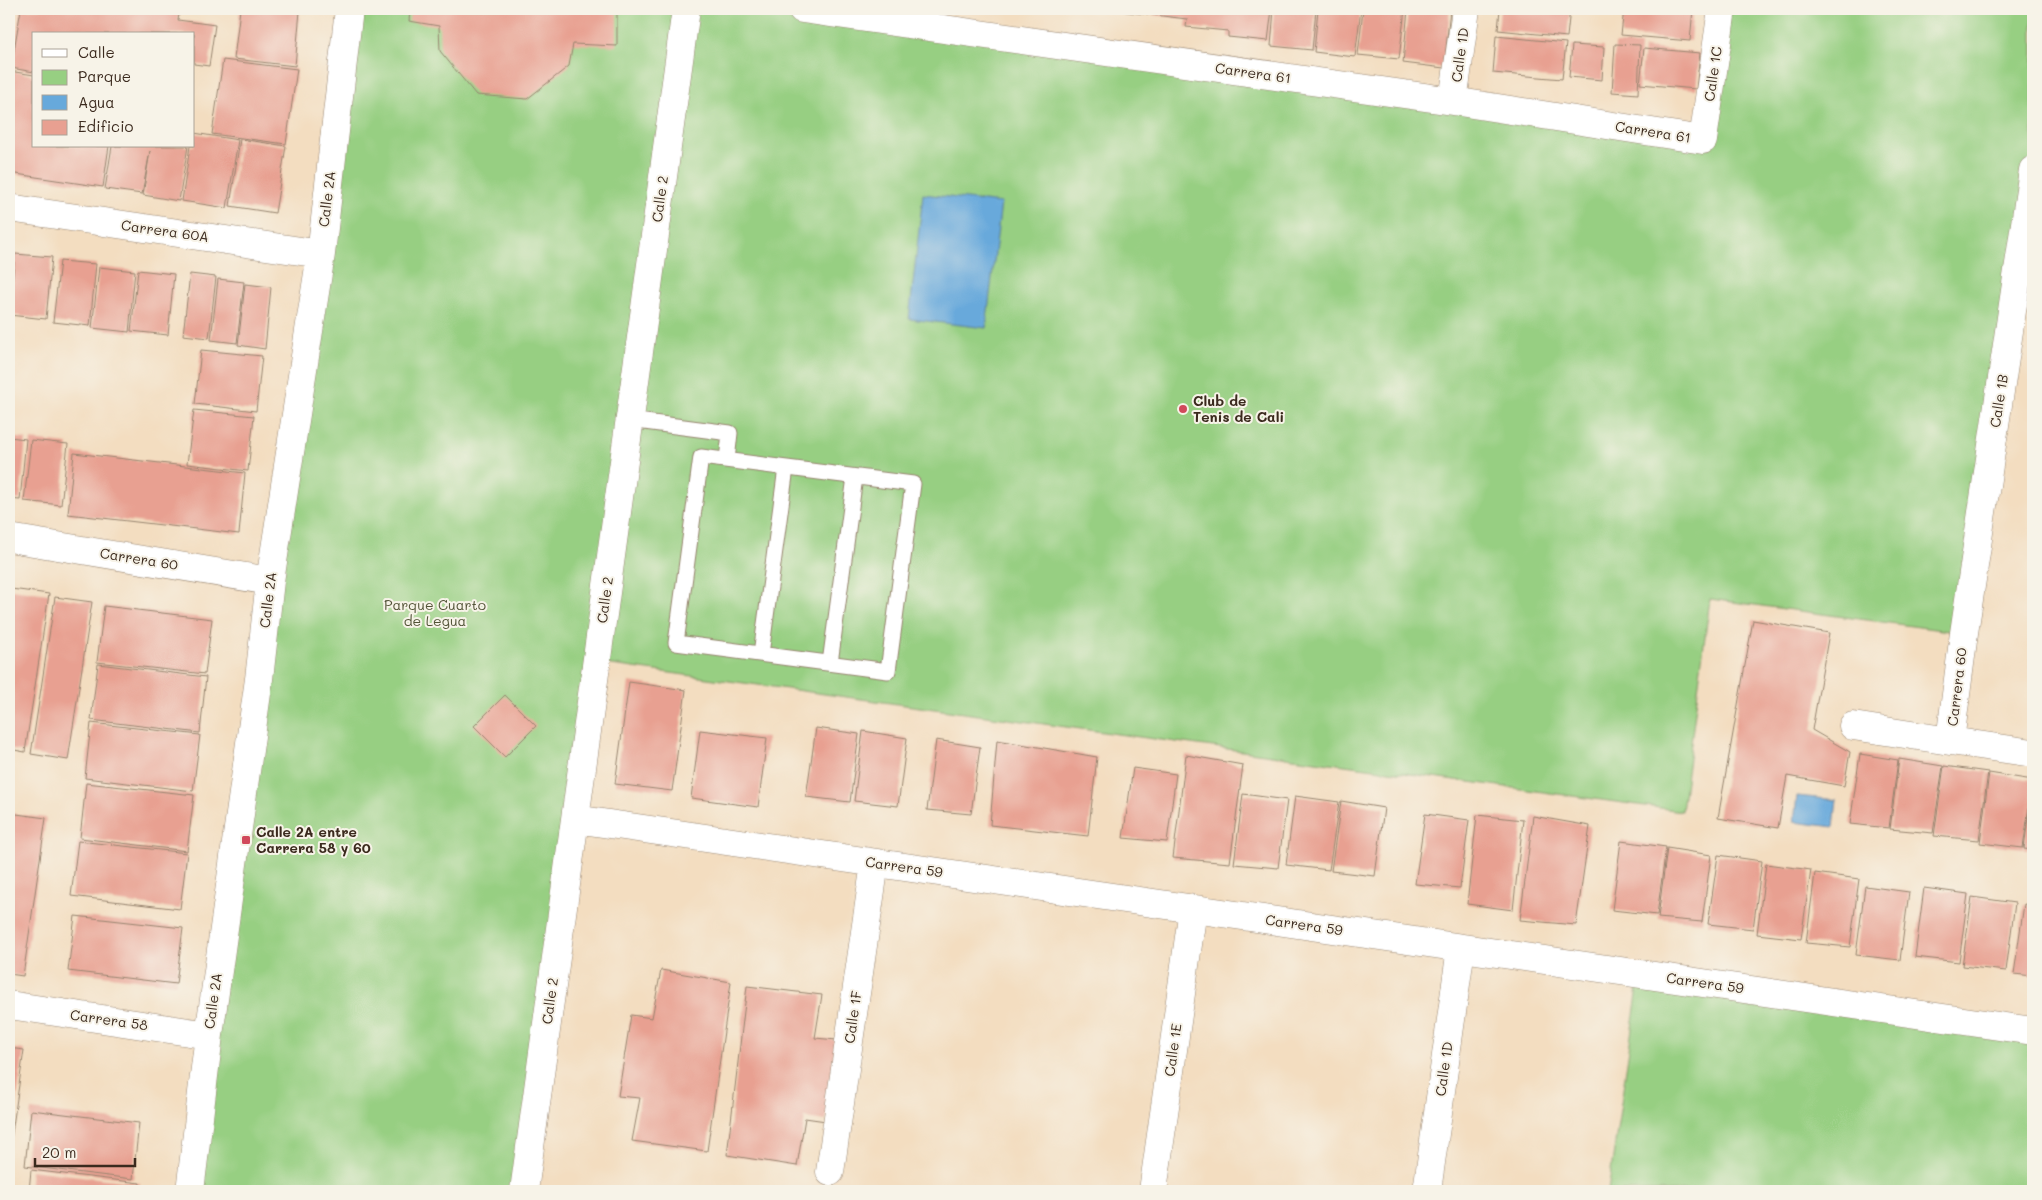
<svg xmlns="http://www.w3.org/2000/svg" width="2042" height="1200" font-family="Mali,sans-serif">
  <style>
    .green { fill: #97cf82; stroke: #697c50 }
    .water { fill: #67a9db; stroke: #516a7c }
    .building { fill: #e8a091 }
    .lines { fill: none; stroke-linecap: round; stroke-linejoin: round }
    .lane-casing { stroke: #97846f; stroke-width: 17 }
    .street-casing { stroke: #97846f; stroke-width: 29 }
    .lane { stroke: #fff; stroke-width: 15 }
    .street { stroke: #fff; stroke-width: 28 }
    .poi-dot { fill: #d1495b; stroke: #f7f3e8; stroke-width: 2 }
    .labels { text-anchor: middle; stroke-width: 4; stroke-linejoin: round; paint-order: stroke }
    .street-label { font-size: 14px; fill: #3b2a1e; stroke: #f7f3e8 }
    .poi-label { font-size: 14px; font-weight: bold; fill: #3b2a1e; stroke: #f7f3e8; text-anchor: start }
    .park-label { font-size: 14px; fill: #525337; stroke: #f7f3e8 }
  </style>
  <rect width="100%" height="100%" fill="#f7f3e8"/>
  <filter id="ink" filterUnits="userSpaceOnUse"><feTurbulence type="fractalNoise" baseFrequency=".02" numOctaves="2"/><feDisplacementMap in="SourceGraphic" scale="10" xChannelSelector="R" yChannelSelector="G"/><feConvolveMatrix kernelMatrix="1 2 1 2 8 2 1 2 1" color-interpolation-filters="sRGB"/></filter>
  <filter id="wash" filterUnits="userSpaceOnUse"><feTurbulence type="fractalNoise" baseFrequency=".0096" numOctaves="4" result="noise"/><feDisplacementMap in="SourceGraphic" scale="20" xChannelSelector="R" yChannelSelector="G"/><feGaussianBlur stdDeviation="1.12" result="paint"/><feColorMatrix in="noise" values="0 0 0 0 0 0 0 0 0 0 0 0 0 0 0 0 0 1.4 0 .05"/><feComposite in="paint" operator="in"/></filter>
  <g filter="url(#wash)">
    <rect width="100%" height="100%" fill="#f3ddc0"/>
    <path class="green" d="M349,9H802L1703,140L1722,9H2033V170L1964,633L1710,599L1682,811L597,663L524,1191H190Z
      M1640,974L2033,1031V1191H1608Z"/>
    <path class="water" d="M923,194L1001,203L986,328L909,319Z
      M1797,796L1837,800L1834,827L1794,822Z"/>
    <g id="blocks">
      <path class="building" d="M9,9H14L10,34H9Z
        M21,9H180L178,20L215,25L209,66L194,64V34H34V72L11,68Z
        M240,9L300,11L295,66L234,59Z
        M410,9H617V46L573,44L569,66L527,99L476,95L440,51L439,26L409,21Z
        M1104,9H1145L1144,14Z
        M1146,9H1272L1268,41L1228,37V31L1186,27L1187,19L1146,14Z
        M1274,9H1316L1312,50L1271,46Z
        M1318,9H1361L1355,57L1314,52Z
        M1363,9H1405L1399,59L1358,55Z
        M1408,9H1450L1444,68L1403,63Z
        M1500,9H1570L1567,37L1498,30Z
        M1624,9H1693L1690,41L1621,35Z
        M1496,36L1566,43L1562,79L1493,73Z
        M1615,44L1640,45L1638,94L1612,92Z
        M1572,45L1604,47L1602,80L1569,77Z
        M1644,48L1700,53L1696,89L1640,84Z
        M223,60L297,69L286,144L212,134Z
        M9,71L34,75V146H109L103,187L9,173Z
        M194,133L238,140L227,208L182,201L190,146H194Z
        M240,139L286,146L275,213L230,206Z
        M112,146H188L179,201L143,195L150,151L142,194L105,189Z
        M15,254L52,257L46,319L9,315Z
        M60,261L96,264L90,326L53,322Z
        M99,267L135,271L129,332L92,328Z
        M138,270L174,274L168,335L131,331Z
        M190,274L216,277L209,338L183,335Z
        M218,279L244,282L237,343L211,340Z
        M245,284L271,287L265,349L238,345Z
        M201,350L262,356L256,411L195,404Z
        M194,410L254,416L248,471L187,464Z
        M9,437L26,439L20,500L9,499Z
        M31,440L68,444L61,505L24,501Z
        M74,453L245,473L239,534L68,514Z
        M2032,571H2033V622H2027Z
        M11,589L49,594L25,752L9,749V605Z
        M55,597L92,602L68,760L31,754Z
        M104,606L212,619L205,674L97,662Z
        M1753,620L1829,633L1812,730L1850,752L1844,786L1787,776L1778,828L1718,818Z
        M98,664L206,677L200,733L91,720Z
        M629,682L686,690L672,791L615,784Z
        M505,695L536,726L505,757L474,726Z
        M91,723L200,735L193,791L85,778Z
        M816,728L859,734L850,802L806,797Z
        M700,730L767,738L758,807L691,798Z
        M863,731L907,738L898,806L854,801Z
        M936,740L980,747L971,814L927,810Z
        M997,740L1097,757L1088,836L990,825Z
        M1860,754L1898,760L1889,828L1850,824Z
        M1186,755L1243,765L1230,863L1173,858Z
        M1899,759L1943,766L1933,833L1890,829Z
        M1944,766L1988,772L1979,840L1934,836Z
        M1133,768L1176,774L1167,842L1123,838Z
        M1989,773L2033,780V850L2024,849L2031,793L2023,848L1980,843Z
        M86,783L194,795L187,851L80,838Z
        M1243,794L1287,800L1278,868L1234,864Z
        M1295,796L1339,802L1329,870L1286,865Z
        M1341,801L1384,808L1375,876L1331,871Z
        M9,813L46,818L23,976L9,974Z
        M1425,814L1469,820L1460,888L1415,884Z
        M1477,815L1523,820L1513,910L1467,904Z
        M1533,816L1590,826L1576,925L1520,920Z
        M78,841L187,853L180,909L71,896Z
        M1621,841L1666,847L1657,915L1612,910Z
        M1667,848L1711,855L1702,922L1658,918Z
        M1718,855L1762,861L1753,929L1708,924Z
        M1766,864L1811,870L1801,939L1757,934Z
        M1815,873L1859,879L1850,947L1806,943Z
        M1865,886L1909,892L1900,960L1856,955Z
        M1924,888L1968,894L1959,962L1915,957Z
        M1972,897L2015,903L2006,971L1962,966Z
        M2024,904L2033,906V976L2014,974Z
        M75,916L183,928L176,984L68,971Z
        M661,970L731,982L707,1151L632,1141L640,1098L618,1096L631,1015L652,1018Z
        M747,986L822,995L815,1038L837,1040L826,1121L805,1118L797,1166L727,1155Z
        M9,1048L24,1050L10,1147H9Z
        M31,1110L139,1123L133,1179L25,1166Z
        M31,1170L140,1183L139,1191H29Z"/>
    </g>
  </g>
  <g filter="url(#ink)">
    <use href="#blocks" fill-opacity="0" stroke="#97846f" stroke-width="1"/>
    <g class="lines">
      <defs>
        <path id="lane" d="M629,420L730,433L727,460
          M701,457L913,484L888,671L676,643Z
          M761,654L786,468
          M830,663L855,477"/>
        <path id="street" d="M802,9L1453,101L1703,140L1722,9
          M1453,101L1466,9
          M2033,170L1964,633L1950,741L2033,753
          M9,208L321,254
          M9,538L270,581
          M1853,726L1950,741
          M575,819L2033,1031
          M9,1005L209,1035
          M830,1172L875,863
          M190,1191L209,1035L259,679L270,581L321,254L349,9
          M524,1191L686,9
          M1153,1191L1193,909
          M1427,1191L1461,948"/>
      </defs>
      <use href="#lane" class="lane-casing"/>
      <use href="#street" class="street-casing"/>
      <use href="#lane" class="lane"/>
      <use href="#street" class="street"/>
    </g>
  </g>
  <g class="poi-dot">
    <circle cx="1183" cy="409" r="5"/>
    <rect x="241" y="835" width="10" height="10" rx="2.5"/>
  </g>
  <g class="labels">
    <g class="street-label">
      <text transform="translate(1460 55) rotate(-82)" y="5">Calle 1D</text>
      <text transform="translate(1253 73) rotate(8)" y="5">Carrera 61</text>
      <text transform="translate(1713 74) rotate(-82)" y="5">Calle 1C</text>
      <text transform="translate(1653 132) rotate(9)" y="5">Carrera 61</text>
      <text transform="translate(327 199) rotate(-83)" y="5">Calle 2A</text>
      <text transform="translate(660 199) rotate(-82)" y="5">Calle 2</text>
      <text transform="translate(165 231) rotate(8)" y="5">Carrera 60A</text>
      <text transform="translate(1999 401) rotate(-81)" y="5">Calle 1B</text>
      <text transform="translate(139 559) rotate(9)" y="5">Carrera 60</text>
      <text transform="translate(268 600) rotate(-83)" y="5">Calle 2A</text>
      <text transform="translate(605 600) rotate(-82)" y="5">Calle 2</text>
      <text transform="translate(1957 687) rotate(-83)" y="5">Carrera 60</text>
      <text transform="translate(904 867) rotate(8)" y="5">Carrera 59</text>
      <text transform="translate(1304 925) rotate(8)" y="5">Carrera 59</text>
      <text transform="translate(1705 983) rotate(8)" y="5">Carrera 59</text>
      <text transform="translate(213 1001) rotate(-82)" y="5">Calle 2A</text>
      <text transform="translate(550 1001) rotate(-82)" y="5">Calle 2</text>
      <text transform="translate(853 1017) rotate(-82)" y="5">Calle 1F</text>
      <text transform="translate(109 1020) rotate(8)" y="5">Carrera 58</text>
      <text transform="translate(1173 1050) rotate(-82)" y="5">Calle 1E</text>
      <text transform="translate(1444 1069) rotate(-82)" y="5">Calle 1D</text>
    </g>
    <g class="poi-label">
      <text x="1193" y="406">Club de<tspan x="1193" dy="16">Tenis de Cali</tspan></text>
      <text x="256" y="837">Calle 2A entre<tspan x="256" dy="16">Carrera 58 y 60</tspan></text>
    </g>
    <g class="park-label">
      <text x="435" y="610">Parque Cuarto<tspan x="435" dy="16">de Legua</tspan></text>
    </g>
  </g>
  <rect width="2042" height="1200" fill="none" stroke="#f7f3e8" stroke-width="30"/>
  <rect x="32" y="32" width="162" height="115" fill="#f7f3e8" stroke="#aca397"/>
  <rect x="42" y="49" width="25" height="8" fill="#ffffff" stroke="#aca397"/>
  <text x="78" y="58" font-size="15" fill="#3b2a1e">Calle</text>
  <rect x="42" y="70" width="25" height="15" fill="#97cf82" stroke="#aca397"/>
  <text x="78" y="82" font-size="15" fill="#3b2a1e">Parque</text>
  <rect x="42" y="95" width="25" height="15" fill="#67a9db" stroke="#aca397"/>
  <text x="78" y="108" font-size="15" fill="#3b2a1e">Agua</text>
  <rect x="42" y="120" width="25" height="15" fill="#e8a091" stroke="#aca397"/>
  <text x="78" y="132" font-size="15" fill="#3b2a1e">Edificio</text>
  <path d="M35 1158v8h100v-8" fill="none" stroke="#3b2a1e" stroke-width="2.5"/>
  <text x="42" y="1158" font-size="15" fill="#3b2a1e" stroke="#f7f3e8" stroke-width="4" paint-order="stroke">20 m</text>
</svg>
